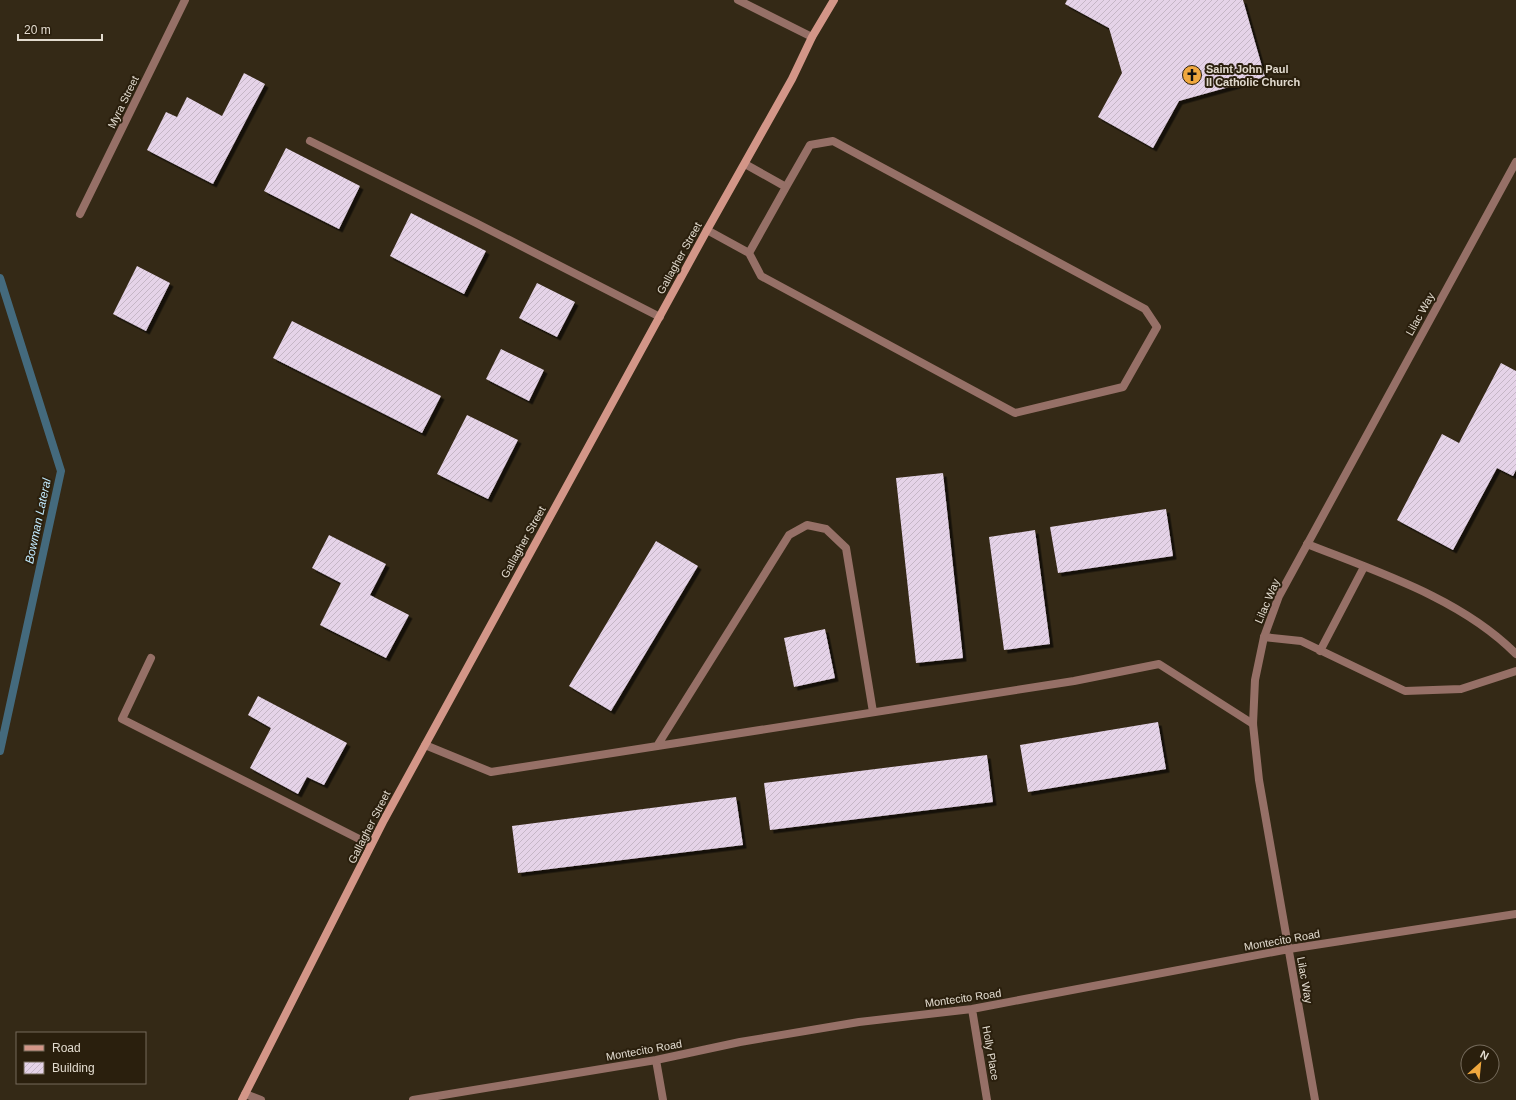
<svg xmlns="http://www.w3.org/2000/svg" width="1516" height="1100" font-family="Arial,sans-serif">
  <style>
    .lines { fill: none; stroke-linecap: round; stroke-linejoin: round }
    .stream { stroke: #446a7d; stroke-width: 8 }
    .building { fill: url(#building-hatch); filter: url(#shadow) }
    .lane { stroke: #967067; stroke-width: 8 }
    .street { stroke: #967067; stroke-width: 8 }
    .secondary { stroke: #d39688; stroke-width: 8 }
    .labels { text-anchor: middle; stroke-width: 4; stroke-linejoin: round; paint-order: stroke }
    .poi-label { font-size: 11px; font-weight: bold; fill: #e2dbcf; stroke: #2a1f0d; text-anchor: start }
    .street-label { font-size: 11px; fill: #e2dbcf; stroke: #2a1f0d }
    .water-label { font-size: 12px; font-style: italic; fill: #c1e9fd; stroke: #2a1f0d }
  </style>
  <defs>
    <pattern id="building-hatch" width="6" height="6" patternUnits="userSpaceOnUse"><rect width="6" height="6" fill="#e5d3e8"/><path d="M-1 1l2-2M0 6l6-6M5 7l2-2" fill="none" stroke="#c5b6c6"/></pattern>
    <filter id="shadow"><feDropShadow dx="3.5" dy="3.5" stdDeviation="0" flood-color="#0009"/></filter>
  </defs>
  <rect width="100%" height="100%" fill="#342916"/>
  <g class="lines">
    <path class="stream" d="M0,278L61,471L0,751"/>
  </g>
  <path class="building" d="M1067,0H1243L1265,77L1179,101L1153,148L1098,117L1122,73L1109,28L1065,4Z
    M244,73L265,84L213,184L147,150L166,112L177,117L187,97L222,116Z
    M286,148L360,186L339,229L264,191Z
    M411,213L486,251L464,294L390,256Z
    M137,266L170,283L146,331L113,314Z
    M537,283L575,302L557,337L519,318Z
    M292,321L441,396L422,433L273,358Z
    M501,349L544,370L529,401L486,379Z
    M1501,363L1516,371V470L1513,476L1497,468L1453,550L1397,520L1442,434L1459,443Z
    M467,415L518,440L488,499L437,474Z
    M943,473L963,658L916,663L896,478Z
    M1166,509L1173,556L1058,573L1050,527Z
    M1035,530L1050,644L1004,650L989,537Z
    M329,535L386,564L370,595L409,615L386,658L320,625L341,583L312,568Z
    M656,541L698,566L611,711L569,686Z
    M825,629L835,678L794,687L784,638Z
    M258,696L347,743L324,785L307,777L298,794L250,768L271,728L248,715Z
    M1158,722L1166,769L1028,792L1020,745Z
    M987,755L993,802L770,830L764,783Z
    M736,797L743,845L518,873L512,826Z"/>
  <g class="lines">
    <path class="lane" d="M310,141L476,223L660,317
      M707,230L749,253L786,187L745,164
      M749,253L761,276L1015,413L1123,387L1157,327L1145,309L833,141L810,145L786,187
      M1307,544C1378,572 1462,599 1516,654
      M1264,637L1301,641L1405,691L1461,689L1516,671
      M1320,651L1364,567
      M151,658L122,719L371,845
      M425,745L491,772L1074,681L1159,664L1253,724
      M657,746L789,535L807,525L826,529L846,548L873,712"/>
    <path class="street" d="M738,0L812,37
      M80,214L185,0
      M972,1009L987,1100
      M656,1060L663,1100
      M245,1094L261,1100
      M413,1100L656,1060L740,1042L859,1022L972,1009L1289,949L1516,914
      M1315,1100L1259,780L1253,724L1255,680L1264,637L1279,596L1516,162"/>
    <path class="secondary" d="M242,1100L384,820L707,230L792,79L812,37L834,0"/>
  </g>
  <defs>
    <symbol id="church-disc" viewBox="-11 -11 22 22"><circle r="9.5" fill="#efa73e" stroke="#2a1f0d"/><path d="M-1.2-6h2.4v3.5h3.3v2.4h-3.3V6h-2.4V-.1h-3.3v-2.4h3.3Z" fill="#111"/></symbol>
  </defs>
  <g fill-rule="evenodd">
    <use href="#church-disc" x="1181" y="64" width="22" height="22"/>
  </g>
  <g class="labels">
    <g class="poi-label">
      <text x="1206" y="73">Saint John Paul<tspan x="1206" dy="13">II Catholic Church</tspan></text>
    </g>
    <g class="street-label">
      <text transform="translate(123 102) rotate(-64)" y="4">Myra Street</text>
      <text transform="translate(679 258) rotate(-61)" y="4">Gallagher Street</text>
      <text transform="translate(1420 314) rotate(-61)" y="4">Lilac Way</text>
      <text transform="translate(523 542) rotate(-61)" y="4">Gallagher Street</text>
      <text transform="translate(1267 601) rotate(-67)" y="4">Lilac Way</text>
      <text transform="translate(369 827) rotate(-63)" y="4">Gallagher Street</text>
      <text transform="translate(1282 940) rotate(-10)" y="4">Montecito Road</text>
      <text transform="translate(1305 980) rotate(80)" y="4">Lilac Way</text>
      <text transform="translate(963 998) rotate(-8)" y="4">Montecito Road</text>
      <text transform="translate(644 1050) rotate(-10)" y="4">Montecito Road</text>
      <text transform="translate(991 1053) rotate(80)" y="4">Holly Place</text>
    </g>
    <g class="water-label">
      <text transform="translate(38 521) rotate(-78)" y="4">Bowman Lateral</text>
    </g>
  </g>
  <rect x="16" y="1032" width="130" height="52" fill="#2a1f0d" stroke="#746a5b"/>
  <rect x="24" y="1045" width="20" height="6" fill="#d39688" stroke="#746a5b"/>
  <text x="52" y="1052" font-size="12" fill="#e2dbcf">Road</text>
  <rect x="24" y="1062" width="20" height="12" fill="url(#building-hatch)" stroke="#746a5b"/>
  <text x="52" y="1072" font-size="12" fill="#e2dbcf">Building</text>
  <g transform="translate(1480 1064) rotate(27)"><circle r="19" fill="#2a1f0d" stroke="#746a5b"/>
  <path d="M0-3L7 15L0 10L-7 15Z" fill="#efa73e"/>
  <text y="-6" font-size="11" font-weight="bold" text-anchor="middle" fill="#e2dbcf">N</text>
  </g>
  <path d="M18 34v6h84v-6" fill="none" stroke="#e2dbcf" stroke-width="2"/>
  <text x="24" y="34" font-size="12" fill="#e2dbcf" stroke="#2a1f0d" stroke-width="3" paint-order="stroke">20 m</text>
</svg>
